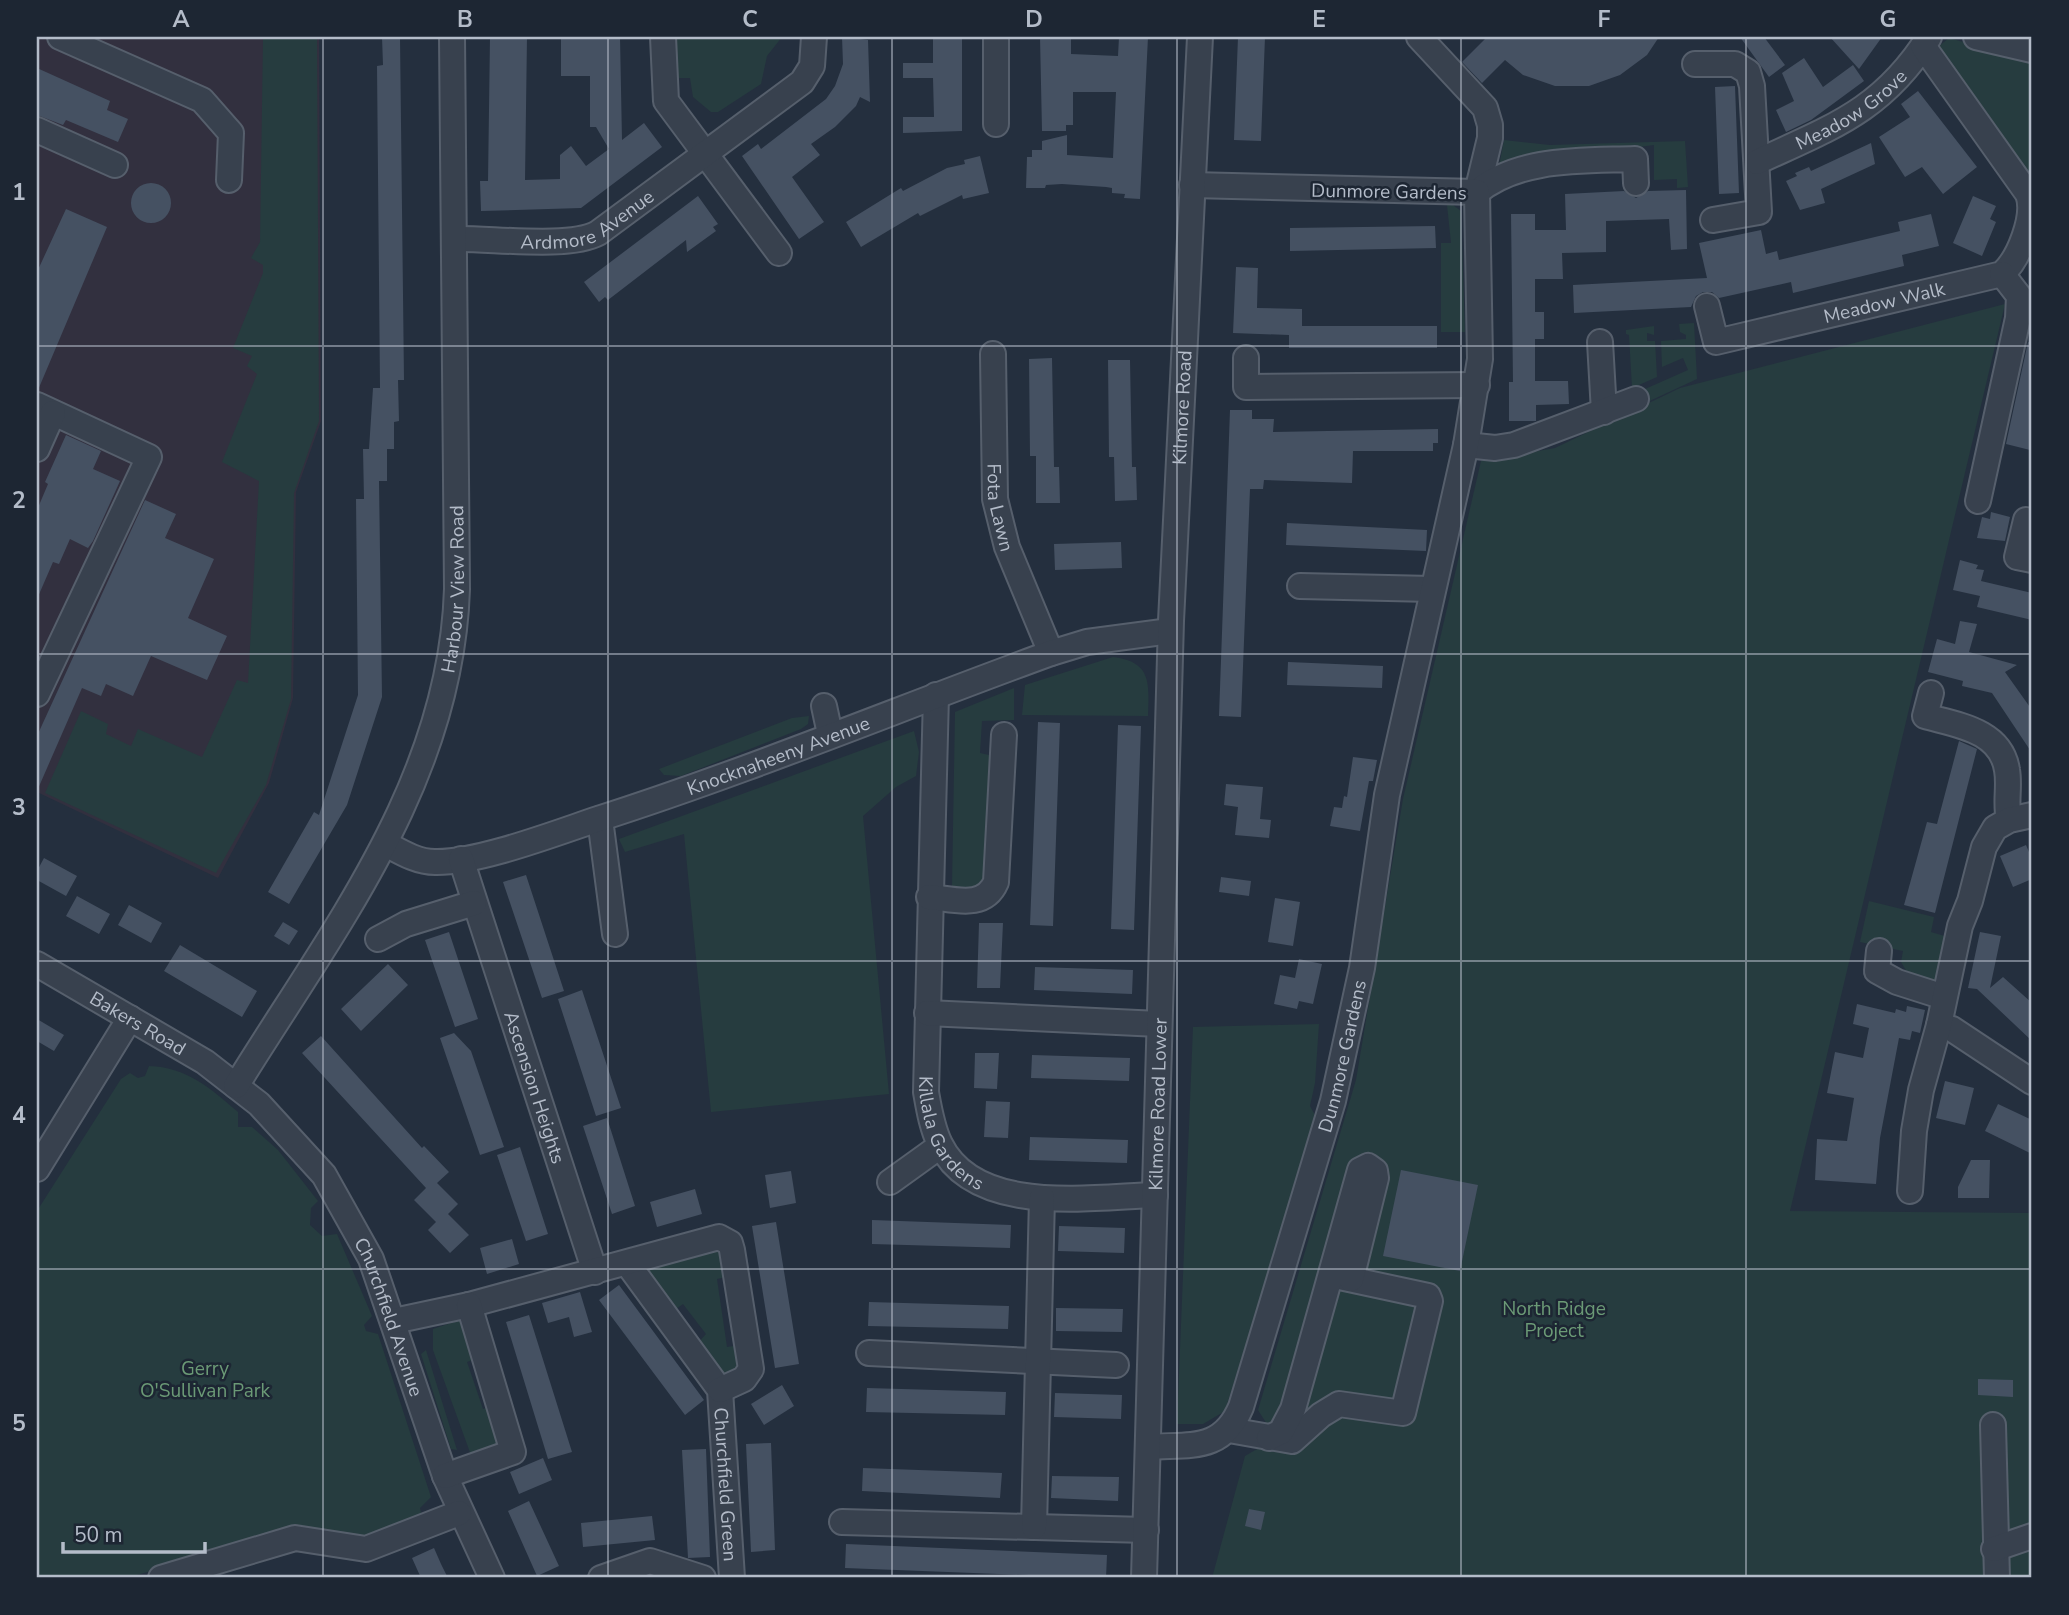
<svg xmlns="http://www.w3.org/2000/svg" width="2069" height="1615" font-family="'Nunito Sans',sans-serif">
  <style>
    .medical { fill: #32303f }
    .green { fill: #263c3f }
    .building { fill: #455162 }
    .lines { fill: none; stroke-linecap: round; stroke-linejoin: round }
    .minor-casing { stroke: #565f6c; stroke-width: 28 }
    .minor { stroke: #38414e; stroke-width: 24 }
    .grid { fill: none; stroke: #b4bcc9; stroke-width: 2; stroke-opacity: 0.55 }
    .labels { text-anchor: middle; stroke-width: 5; stroke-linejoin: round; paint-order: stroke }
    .street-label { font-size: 19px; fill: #b4bcc9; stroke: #1d2633 }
    .park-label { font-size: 19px; fill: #6b9a76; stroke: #1d2633 }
    .neatline { fill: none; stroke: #b4bcc9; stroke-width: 2.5 }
    .grid-label { font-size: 23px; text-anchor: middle; font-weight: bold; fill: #b4bcc9 }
  </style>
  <rect width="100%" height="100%" fill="#242f3e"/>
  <path class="medical" d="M37,37H319L321,421L296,492L293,698L269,783L218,878L37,792Z"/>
  <path class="green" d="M263,37H317L319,421L294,493L291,699L266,785L216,873L45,793L81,711L108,724L106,734L131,746L138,729L202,757L237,680L248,683L259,481L222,462L257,374L247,366L252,356L233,348L263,273V265L251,258L260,242Z
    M676,37H782L767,56L761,84L718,112H711L693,97L690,78H676Z
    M1949,38L2032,61V171L2027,172L1938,47Z
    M1504,140L1550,145L1685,141L1688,187L1677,188V179L1654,180V145L1499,166Z
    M1447,205H1453L1461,211L1465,332H1441V243H1451Z
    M2005,304L1790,1211L2032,1213V1578H1212L1245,1456L1264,1445L1270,1429L1258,1410L1356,1080L1403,799L1481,461L1555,448L1680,388Z
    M1694,323L1697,379L1641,405L1636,393L1688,370L1683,358L1662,367L1661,341L1686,339V335L1680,332L1679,324Z
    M1654,326V335L1647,333V341H1655L1657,377L1632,388L1629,335L1626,334V330Z
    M1113,657C1152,662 1149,683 1148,716L1022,715L1025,685Z
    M1014,688V720L982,721L980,753L989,755L991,759L985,878L975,889L959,891L952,886L955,712Z
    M809,716L808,724L801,729L681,776L664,775L659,769L792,718Z
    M914,731L919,752L916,776L896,787L863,816L889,1094L711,1112L684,834L625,852L619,839Z
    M1869,901L1934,917L1931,932L1948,937L1935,985L1911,979L1901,962L1903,951L1860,942Z
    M1319,1024L1315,1083L1310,1106L1317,1119L1225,1411L1203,1424H1177L1193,1027Z
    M149,1066C187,1067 211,1089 238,1112V1127H252L278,1150L318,1201L311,1208L310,1225L322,1236L337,1234L372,1316L364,1325L366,1331L378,1334L431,1497L420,1508L422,1517L370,1538L303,1526L127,1578H37V1211L121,1079L130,1073L138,1078L145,1076Z
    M722,1247L731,1276L717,1279L727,1347L740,1345V1372L722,1375L696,1345L706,1334L683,1304L672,1312L648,1277L647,1269Z
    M460,1320L465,1325L478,1358L467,1362L483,1409L494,1405L506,1446L472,1458L433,1350V1329Z
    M426,1350L457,1450L451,1449L421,1354Z"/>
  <path class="building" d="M382,37H400L404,380H398L399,421L394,422V449H387V481H379L382,697L347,805L289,904L268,892L314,812L319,815L358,695L356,499H364L363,449H369L373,388H380L377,66L383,65Z
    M490,37H527L525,180L560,179V155L571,146L586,166L609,149L596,127H590V76H561V37H620L622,140L644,123L662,147L581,208L481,211L480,181H488Z
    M842,37L868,40L870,102L860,97L856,106L835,127L811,144L820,155L792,177L824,222L799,239L742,156L758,144L761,149L826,99L835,86L843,64Z
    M933,37H962V131L903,133V117H934L933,78H903V63H933Z
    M1040,37H1071V54L1118,56L1119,37H1148L1140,199L1124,198L1125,194L1112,193V188L1106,187L1062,184L1046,185L1045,188H1026L1027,157H1032V150H1042V141L1067,135V155L1113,158L1116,92H1073V125H1066V131H1042Z
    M1238,37H1265L1261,141L1234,140Z
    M1487,37H1659L1647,55L1620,75L1589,86H1555L1523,75L1505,60L1482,83L1462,62Z
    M1740,37H1764L1785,65L1769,77Z
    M1830,37H1882L1859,69Z
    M1804,58L1823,87L1853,65L1864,81L1811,120L1786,132L1776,110L1794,101L1782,73Z
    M37,68L110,101L107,110L128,119L118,142L66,120L63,125L37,115Z
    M1735,86L1739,193L1719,194L1715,87Z
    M1918,91L1977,167L1943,194L1922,167L1905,177L1879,137L1910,117L1901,104Z
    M1871,143L1875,164L1821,189L1825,203L1800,210L1786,181L1797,176L1795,173L1809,167L1811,171Z
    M980,156L989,193L963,199L962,195L920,216L918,213L861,247L846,222L901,188L903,191L947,168L965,164L964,160Z
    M131 203a20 20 0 1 1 40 0a20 20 0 1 1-40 0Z
    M1686,190L1687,249L1671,250L1669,219L1606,221V252L1562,253L1563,279H1535V312H1544V339H1535V381H1568L1569,404L1536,405V421H1509V382H1513L1511,214H1535V230H1566L1565,194L1624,191L1636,198L1648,191Z
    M698,196L718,224L713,227L716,231L687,252L686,240L608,300L605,297L599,302L584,282Z
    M1973,196L1996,206L1990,219L1996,222L1982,256L1953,243Z
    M66,209L107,227L38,390L37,272Z
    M1931,214L1939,246L1902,255L1904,266L1793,293L1791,282L1719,298L1712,292H1703L1696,296L1691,307L1574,313L1573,285L1707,278L1699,243L1761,230L1766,254L1777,251L1779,260L1900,231L1898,222Z
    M1435,226L1436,248L1290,251V228Z
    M1236,267L1258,268L1257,308L1302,309V326H1437V348H1289V335L1233,333Z
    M2028,342L2032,343L2030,450L2006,444Z
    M1052,358L1054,467H1059L1060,503H1036V456H1030L1029,359Z
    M1108,360H1130L1132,467H1136L1137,500L1115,501L1114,457H1109Z
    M1230,410H1252V419H1274L1273,432L1438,429V443H1433V451H1353L1352,483L1264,480L1263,489H1250L1241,717L1219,716Z
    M66,435L101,451L93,469L120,481L93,541L88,548L70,539L59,564L53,562L37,599V510L48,484L45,482Z
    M145,500L176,514L165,538L214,559L188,618L227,636L207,680L151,656L133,696L106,684L101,696L82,688L37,791V736Z
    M1991,512L2010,517L2005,541L1977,538L1982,517L1990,519Z
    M1287,523L1427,530L1426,551L1286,545Z
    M1121,542L1122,568L1055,570L1054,544Z
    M1960,560L1978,565L1976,569L1984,570L1981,581L2032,593V620L1977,607L1980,596L1953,590Z
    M1960,621L1977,624L1969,652L2017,665L2005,672L2032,710V753L1992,693L1962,686L1963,681L1928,672L1937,639L1955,644Z
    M1288,662L1383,666L1382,688L1287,685Z
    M1038,722L1060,723L1053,926L1030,925Z
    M1118,725L1141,726L1134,930L1111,929Z
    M1959,741L1977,749L1935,913L1904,905L1927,822L1937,824Z
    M1353,757L1377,760L1373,781H1369L1360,831L1330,826L1334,807L1342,808L1344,796L1347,797Z
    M1226,784L1263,787L1260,819L1271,820L1269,838L1235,835L1238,807L1224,805Z
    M2026,845L2032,859V879L2013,887L2000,856Z
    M44,858L77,876L66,896L37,880V871Z
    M526,875L564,991L542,998L503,882Z
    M1221,877L1251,881L1249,896L1219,892Z
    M77,896L110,914L99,934L66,916Z
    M1275,898L1300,902L1293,946L1268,942Z
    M129,905L162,923L151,943L118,925Z
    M283,922L298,931L289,945L274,936Z
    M979,923H1003L1000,988H977Z
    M449,932L478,1019L455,1027L425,940Z
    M1980,932L2001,936L1990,988L2003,977L2032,1003V1041L1977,989L1968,988Z
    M180,945L257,991L242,1017L164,971Z
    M1299,959L1322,964L1313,1004L1299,1001L1297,1009L1274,1004L1280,975L1295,978Z
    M388,964L408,985L361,1031L341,1009Z
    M1035,967L1133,970L1132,994L1034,990Z
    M582,990L621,1108L596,1116L558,999Z
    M1857,1004L1895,1013L1896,1009L1906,1012L1907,1006L1925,1010L1920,1033L1912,1031L1910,1040L1899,1038L1880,1138L1876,1184L1815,1180L1817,1139L1847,1141L1854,1098L1827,1093L1835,1052L1863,1058L1869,1028L1853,1024Z
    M37,1019L64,1035L54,1051L37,1041Z
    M454,1033L471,1051L504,1147L480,1155L440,1038Z
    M321,1036L422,1148L424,1146L449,1172L437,1183L458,1204L448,1214L469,1235L450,1253L428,1230L436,1222L414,1200L426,1188L302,1053Z
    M975,1053H999L997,1089L974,1088Z
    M1032,1055L1130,1058L1129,1081L1031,1078Z
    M1945,1081L1974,1088L1965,1125L1936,1118Z
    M986,1101L1010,1102L1008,1138L984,1137Z
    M1998,1104L2032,1120V1154L1985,1131Z
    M607,1118L635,1206L612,1214L583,1126Z
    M1030,1137L1128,1140L1127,1163L1029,1160Z
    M520,1147L548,1234L526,1241L497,1155Z
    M1971,1160H1990L1989,1198H1958V1187Z
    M1401,1170L1478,1185L1460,1271L1383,1256Z
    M791,1171L796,1203L770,1208L765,1175Z
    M695,1189L702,1214L657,1227L650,1202Z
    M872,1220L1011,1225L1010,1248L872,1244Z
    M776,1222L799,1364L775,1368L752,1226Z
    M1059,1226L1125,1228L1124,1253L1058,1251Z
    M512,1239L519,1264L487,1274L480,1248Z
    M619,1285L704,1400L685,1415L599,1300Z
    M580,1292L592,1332L574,1337L569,1317L548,1323L542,1303Z
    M869,1302L1009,1306L1008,1329L868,1326Z
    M1056,1308L1123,1309L1122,1332L1056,1331Z
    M529,1315L572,1452L548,1459L506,1322Z
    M1978,1379L2013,1380V1397L1978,1395Z
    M782,1385L794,1406L764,1425L751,1404Z
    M867,1388L1006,1392L1005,1415L866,1412Z
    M1055,1393L1122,1395L1121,1419L1054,1417Z
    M771,1443L775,1550L751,1552L746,1444Z
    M706,1449L710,1557L688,1558L682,1450Z
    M543,1458L552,1480L519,1494L510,1472Z
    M863,1468L1002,1473L1000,1498L862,1491Z
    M1052,1476L1119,1477L1118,1501L1051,1498Z
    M529,1501L559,1566L537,1576L508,1511Z
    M1249,1509L1265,1512L1261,1530L1245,1526Z
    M652,1516L655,1540L583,1547L581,1523Z
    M846,1544L1107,1555L1106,1578L845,1568Z
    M434,1548L441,1564L448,1578H421L412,1558Z"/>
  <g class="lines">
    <defs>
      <g id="minor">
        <path d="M60,37L202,100L231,133L229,180"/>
        <path d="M663,37L666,101L779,253"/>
        <path d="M996,37V124"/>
        <path d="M1419,37L1485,108L1490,125V138L1477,192"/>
        <path d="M1976,37L2032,50"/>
        <path d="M1695,64H1735L1748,72L1752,86L1759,212L1713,220"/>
        <path d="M37,130L115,165"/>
        <path id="s1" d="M1757,162C1832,127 1882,111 1929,37"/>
        <path d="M1477,192C1520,157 1582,161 1635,159L1636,183"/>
        <path id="s2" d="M455,239C491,238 569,249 598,233L802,82L812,66L814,37"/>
        <path id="s3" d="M1707,306L1716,342L2002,274C2019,259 2036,216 2028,194L1923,46"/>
        <path d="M1600,342L1604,412"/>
        <path id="s4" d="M993,354L995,499L1007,547L1051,653"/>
        <path d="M1246,358V387L1477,385"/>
        <path d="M37,405L149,457L37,694"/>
        <path d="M1466,445L1495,448L1514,445L1636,399"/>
        <path d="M37,449L53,413"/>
        <path d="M1978,501L2018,318L2019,296L2002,274"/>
        <path d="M2026,520L2017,557L2032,560"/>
        <path d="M1300,586L1432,589"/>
        <path d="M1931,693L1925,716C1957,725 2001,730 2007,770C2010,786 2005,803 2009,820"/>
        <path id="s5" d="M936,695L926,1092C929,1109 932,1128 940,1144C975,1216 1090,1197 1155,1195"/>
        <path d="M824,706L830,734"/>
        <path d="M600,819L615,934"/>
        <path id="s6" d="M386,844C401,852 417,862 435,862C478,863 556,833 598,819C751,770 900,708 1051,653L1087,642L1170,631"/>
        <path id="s7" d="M461,859L595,1272"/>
        <path d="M929,897C954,899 984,910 996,882L1004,735"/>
        <path d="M378,939L406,924L474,903"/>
        <path d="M1879,951L1877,971L1897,982L1944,997"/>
        <path id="s8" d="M37,964L205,1062L259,1104L324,1175L371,1259L445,1476L492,1578"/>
        <path d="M927,1013L1159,1024"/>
        <path d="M1939,1025L1952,1029L2032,1082"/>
        <path id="s9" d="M236,1086C333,929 451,781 457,589L452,37"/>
        <path d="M37,1169L130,1018"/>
        <path d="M890,1182L940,1146"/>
        <path d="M1910,1191L1914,1131L1921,1090L1939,1025L1960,926L1970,901L1984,847L1995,828L2009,820L2032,815"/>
        <path id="s10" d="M627,1263L720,1390L732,1578"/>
        <path d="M394,1321L469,1305L719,1237L730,1243L732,1250L751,1369L744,1379L720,1390"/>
        <path d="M869,1353L1116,1365"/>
        <path d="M1993,1425L1997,1578"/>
        <path d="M1229,1430L1292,1441L1321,1415L1339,1404L1403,1413L1430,1301L1428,1296L1335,1276"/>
        <path d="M1269,1438L1281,1432L1293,1409L1360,1170L1368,1166L1375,1171L1376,1178L1351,1279"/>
        <path id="s11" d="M1149,1447C1191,1444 1222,1452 1241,1407L1333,1101L1362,968L1387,795L1466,445L1480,359L1477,192L1192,185"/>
        <path d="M445,1476L513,1452L469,1305"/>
        <path d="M842,1522L1146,1530"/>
        <path d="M1034,1527L1042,1198"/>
        <path d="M1994,1549L2032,1536"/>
        <path d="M161,1578L295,1538L366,1549L459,1513"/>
        <path d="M601,1578L650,1561L703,1578"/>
        <path id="s12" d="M1144,1578L1171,621L1200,37"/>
      </g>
    </defs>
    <use href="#minor" class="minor-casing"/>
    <use href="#minor" class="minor"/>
  </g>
  <path class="grid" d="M323,37V1578M608,37V1578M892,37V1578M1177,37V1578M1461,37V1578M1746,37V1578M37,346H2032M37,654H2032M37,961H2032M37,1269H2032"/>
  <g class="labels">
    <g class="street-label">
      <text dy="7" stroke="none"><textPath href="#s1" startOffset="108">Meadow Grove</textPath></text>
      <text transform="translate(1389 191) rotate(1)" y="7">Dunmore Gardens</text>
      <text dy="7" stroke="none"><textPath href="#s2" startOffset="138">Ardmore Avenue</textPath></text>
      <text dy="7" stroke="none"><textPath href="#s3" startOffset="210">Meadow Walk</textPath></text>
      <text dy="7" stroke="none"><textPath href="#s12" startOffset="1171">Kilmore Road</textPath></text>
      <text dy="7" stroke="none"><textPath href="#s4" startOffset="154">Fota Lawn</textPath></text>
      <text dy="7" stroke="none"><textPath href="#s9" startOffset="551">Harbour View Road</textPath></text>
      <text dy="7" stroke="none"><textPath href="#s6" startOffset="413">Knocknaheeny Avenue</textPath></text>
      <text dy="7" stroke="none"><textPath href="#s8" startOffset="117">Bakers Road</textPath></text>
      <text dy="7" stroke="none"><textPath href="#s11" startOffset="474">Dunmore Gardens</textPath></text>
      <text dy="7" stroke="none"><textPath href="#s7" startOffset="240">Ascension Heights</textPath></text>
      <text dy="7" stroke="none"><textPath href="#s12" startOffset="474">Kilmore Road Lower</textPath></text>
      <text dy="7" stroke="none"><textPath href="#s5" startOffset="446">Killala Gardens</textPath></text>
      <text dy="7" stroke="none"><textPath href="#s8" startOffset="516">Churchfield Avenue</textPath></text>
      <text dy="7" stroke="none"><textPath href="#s10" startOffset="252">Churchfield Green</textPath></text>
    </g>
    <g class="park-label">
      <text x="1554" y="1315">North Ridge<tspan x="1554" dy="22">Project</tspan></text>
      <text x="205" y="1375">Gerry<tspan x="205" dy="22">O'Sullivan Park</tspan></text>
    </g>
  </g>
  <rect width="2069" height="1615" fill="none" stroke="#1d2633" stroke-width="77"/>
  <path d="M63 1542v10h142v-10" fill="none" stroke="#b4bcc9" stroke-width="3.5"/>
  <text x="74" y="1542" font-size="21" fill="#b4bcc9" stroke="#1d2633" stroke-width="5" paint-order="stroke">50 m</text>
  <rect x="38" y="38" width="1992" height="1538" class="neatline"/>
  <g class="grid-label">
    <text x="181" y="27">A</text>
    <text x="465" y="27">B</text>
    <text x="750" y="27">C</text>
    <text x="1034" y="27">D</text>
    <text x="1319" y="27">E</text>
    <text x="1604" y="27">F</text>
    <text x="1888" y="27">G</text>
    <text x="19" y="200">1</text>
    <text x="19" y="508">2</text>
    <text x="19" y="815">3</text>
    <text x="19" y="1123">4</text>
    <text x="19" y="1431">5</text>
  </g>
</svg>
